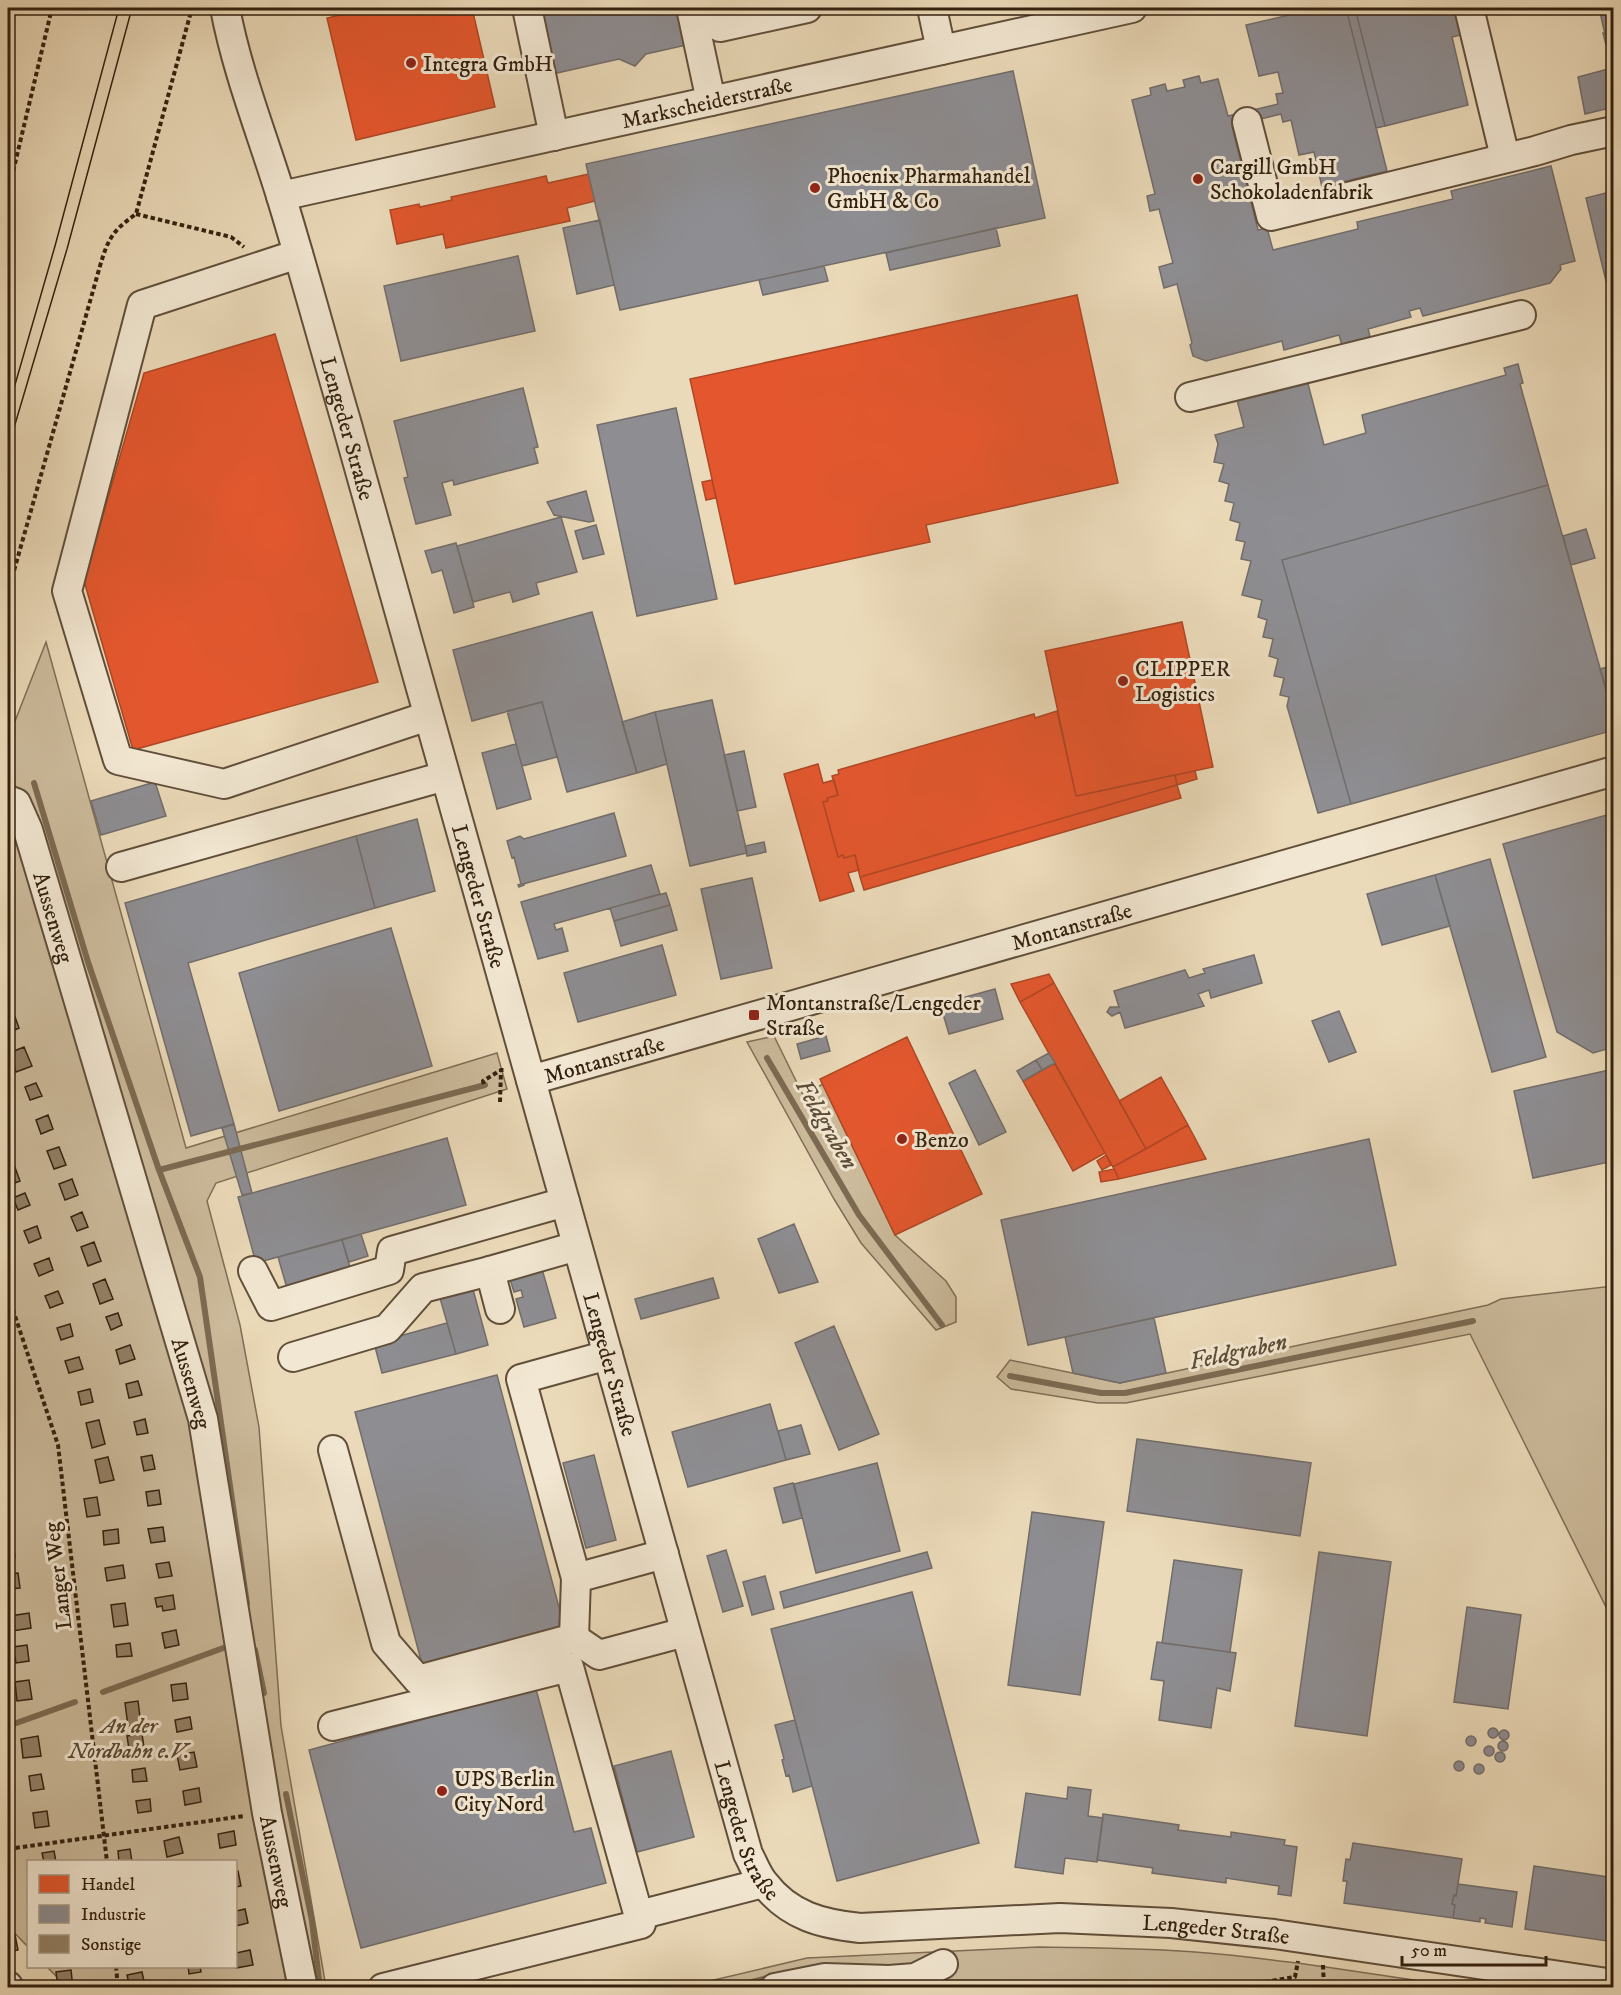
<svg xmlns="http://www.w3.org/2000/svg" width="1621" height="1995" font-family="'IM FELL DW Pica',serif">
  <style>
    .green { fill: #ccbb9c; stroke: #806e56; stroke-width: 1.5 }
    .shops { fill: #e4572e; stroke: #af4725; stroke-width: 1.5 }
    .industry { fill: #8d8d92; stroke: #726d6b; stroke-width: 1.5 }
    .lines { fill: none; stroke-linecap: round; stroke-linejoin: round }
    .stream { stroke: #7c6a52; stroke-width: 6 }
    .building { fill: #938167; stroke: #33210f; stroke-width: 1.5 }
    .minor-casing { stroke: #614f3a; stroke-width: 32 }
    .path { stroke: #33210f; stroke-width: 4; stroke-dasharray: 4.5 3; stroke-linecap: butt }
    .minor { stroke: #f2e7d2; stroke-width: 28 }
    .tram { stroke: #33210f; stroke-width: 1.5 }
    .poi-dot { fill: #8f2418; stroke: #f2e7d2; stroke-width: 2 }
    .labels { text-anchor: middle; stroke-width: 6; stroke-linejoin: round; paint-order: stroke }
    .poi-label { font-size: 22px; fill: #33210f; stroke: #f2e7d2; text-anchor: start }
    .street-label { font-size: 22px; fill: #33210f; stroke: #f2e7d2 }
    .park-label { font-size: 22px; font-style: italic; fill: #594832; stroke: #f2e7d2 }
    .water-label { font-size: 24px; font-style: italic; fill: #5d4c36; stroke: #f2e7d2 }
  </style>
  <rect width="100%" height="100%" fill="#ebdab9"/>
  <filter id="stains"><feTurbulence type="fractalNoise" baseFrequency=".00333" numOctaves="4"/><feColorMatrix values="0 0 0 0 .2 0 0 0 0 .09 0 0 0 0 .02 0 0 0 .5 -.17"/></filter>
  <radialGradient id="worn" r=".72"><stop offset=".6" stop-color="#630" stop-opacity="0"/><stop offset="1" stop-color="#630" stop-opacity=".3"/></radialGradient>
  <path class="green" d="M46,642L186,1148L497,1053L507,1089L216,1183L207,1201L240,1325L259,1427L281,1726L326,1987H67L47,1967L236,1966V1862H28V1947L8,1926V739Z
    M774,1036L803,1095L823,1084L895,1235L946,1281L956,1297V1322L936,1330L861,1243L834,1199L747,1042Z
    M1613,1286V1619L1609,1613L1470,1334L1126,1403H1098L1011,1389L997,1377L1010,1360L1120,1383L1488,1305L1501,1299Z
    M1039,1947C1091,1948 1143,1948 1195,1952C1285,1959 1374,1975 1463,1987L680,1988L807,1958Z"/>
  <path class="shops" d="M371,8H472L495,107L356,140L327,18Z
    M589,174L595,201L567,208L570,221L446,248L443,234L397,244L390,210L419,204L420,207L452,200L451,197L546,176L548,183Z
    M1077,295L1118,483L926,525L930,542L735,584L690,379Z
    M275,334L378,682L133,750L84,581L144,373Z
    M712,480L716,498L706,500L702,482Z
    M1182,622L1213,767L1076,796L1045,651Z
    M1057,711L1076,796L1175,775L1177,785L860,877L855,855L844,858L843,855L838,857L823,802L828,801L827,798L838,795L832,776L839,774L838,770L1034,714L1035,718Z
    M818,764L823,783L834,780L838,795L827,798L828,801L823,802L838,857L843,855L844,858L855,855L859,870L848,873L854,891L820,901L784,774Z
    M1195,771L1197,779L1177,785L1175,775Z
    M1177,785L1181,798L864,890L860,877Z
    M1049,974L1054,983L1020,1002L1011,984Z
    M1054,983L1146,1149L1113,1167L1020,1002Z
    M907,1037L982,1194L895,1235L820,1079Z
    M1055,1063L1105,1153L1073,1171L1023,1081Z
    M1161,1077L1188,1125L1146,1149L1119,1101Z
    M1188,1125L1206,1159L1119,1179L1113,1167Z
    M1106,1155L1111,1165L1102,1170L1097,1161Z
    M1114,1169L1119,1179L1101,1182L1099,1172Z"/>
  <path class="industry" d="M533,8H683L691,44L646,54L635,66L619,59L548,75Z
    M1319,8H1346L1387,171L1322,187L1314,152L1299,155L1291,120L1283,122L1281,114L1232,126L1258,230L1267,228L1273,250L1358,229L1357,222L1453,199L1451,191L1551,166L1575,261L1560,265L1561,269L1550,283L1423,316L1420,308L1409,311L1411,317L1368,329L1372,344L1344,352L1339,335L1284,350L1282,341L1206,361L1193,356L1190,345L1192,343L1177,284L1164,288L1159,267L1173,263L1159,209L1150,211L1147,196L1155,194L1132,100L1151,95L1150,88L1165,84L1167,91L1185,87L1183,80L1199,76L1201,83L1218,79L1228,116L1278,104L1276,94L1283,93L1278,72L1259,76L1246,25Z
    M1346,8H1355L1385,126L1376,128Z
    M1355,8H1459L1465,34L1452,37L1468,105L1385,126Z
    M1599,8H1614V32L1605,34Z
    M1614,32V107L1585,114L1578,77L1612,68L1603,33Z
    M1013,71L1045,218L620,310L586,164Z
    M1614,191V279L1606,281L1586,198Z
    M600,220L614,285L577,294L563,228Z
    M996,228L1000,246L890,270L886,253Z
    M518,256L535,331L401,361L384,286Z
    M824,266L828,281L763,295L759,280Z
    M1518,364L1523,383L1520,384L1548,485L1282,560L1351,804L1318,813L1287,706L1289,697L1280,695L1284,678L1274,676L1278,659L1269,656L1273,639L1263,637L1267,620L1258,617L1262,600L1242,595L1251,561L1241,559L1245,542L1236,540L1240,523L1230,520L1234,503L1225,501L1229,484L1219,481L1224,464L1214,462L1218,444L1215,435L1244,427L1237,400L1307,380L1324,445L1366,433L1362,415L1506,375L1504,368Z
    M523,388L538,447L534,448L538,463L454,485L453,480L442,483L451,515L416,524L404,478L408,477L394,421Z
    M676,408L717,599L637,616L597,425Z
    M1548,485L1614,717V730L1351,804L1282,560Z
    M586,491L594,521L589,522L554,515L547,502Z
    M561,517L577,572L536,583L539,594L513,602L510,592L473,602L457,546Z
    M596,525L604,554L583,559L575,531Z
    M1586,529L1595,558L1571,565L1563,536Z
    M456,543L474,607L454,613L442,570L432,573L425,551Z
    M592,612L637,773L567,792L542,702L472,721L453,650Z
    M1614,665V714L1613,715L1600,669Z
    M712,700L747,853L690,866L655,712Z
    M542,702L557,757L522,766L507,711Z
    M655,712L667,764L637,773L622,722Z
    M516,744L531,799L497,809L482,753Z
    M744,751L756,807L737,811L724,755Z
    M155,782L166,816L101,835L91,801Z
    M614,813L626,856L523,884L524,885L519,887L518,885L521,884L514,857L512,858L507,841L520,836L524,839Z
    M1614,813V1047L1593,1053L1557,1032L1503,844Z
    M417,819L435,891L375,908L356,836Z
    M356,836L375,908L188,963L234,1124L191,1136L125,903Z
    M764,842L766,852L747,856L745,846Z
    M1490,859L1546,1057L1492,1072L1435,875Z
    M651,865L660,894L554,924L556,930L562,928L568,951L538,959L521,902Z
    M1435,875L1450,926L1382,945L1367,894Z
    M752,878L772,968L721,979L701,889Z
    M666,893L670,905L614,921L610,908Z
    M670,905L677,930L621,946L614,921Z
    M391,928L432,1066L279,1111L239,973Z
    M662,945L676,995L578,1022L564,973Z
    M1254,955L1262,983L1211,998L1209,990L1198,994L1204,1006L1125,1028L1120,1012L1112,1016L1107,1012L1110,1007H1119L1114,991L1185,970L1189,978L1205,973L1203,969Z
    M995,989L1003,1019L949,1034L940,1004Z
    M1339,1011L1356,1052L1329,1062L1312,1021Z
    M826,1036L830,1051L801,1059L797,1044Z
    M1049,1053L1055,1063L1042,1070L1036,1060Z
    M1036,1060L1042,1070L1023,1081L1017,1071Z
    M1614,1069V1161L1533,1178L1514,1091Z
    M975,1070L1006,1132L979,1145L949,1083Z
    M234,1124L252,1193L242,1195L222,1128Z
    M447,1138L466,1205L256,1263L238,1197Z
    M1369,1139L1396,1265L1028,1345L1001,1220Z
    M794,1224L818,1282L779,1293L758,1239Z
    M361,1234L368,1256L349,1262L342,1240Z
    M342,1240L351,1271L287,1288L278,1257Z
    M542,1269L556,1318L524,1327L516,1299L523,1297L521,1290L514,1292L510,1279Z
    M713,1278L719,1298L641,1319L635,1299Z
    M471,1282L488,1345L456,1354L438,1291Z
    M1154,1318L1166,1373L1120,1383L1073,1373L1065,1337Z
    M447,1323L456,1354L382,1373L374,1343Z
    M834,1326L879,1434L839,1450L795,1343Z
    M497,1375L564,1626L422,1664L355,1412Z
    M770,1404L786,1460L688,1487L672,1432Z
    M801,1425L810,1454L786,1460L778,1431Z
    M1137,1439L1311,1463L1300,1536L1127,1511Z
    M594,1455L616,1540L586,1548L563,1463Z
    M877,1463L900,1551L816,1573L794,1484Z
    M793,1483L802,1518L783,1523L774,1488Z
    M1032,1512L1104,1522L1080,1695L1008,1685Z
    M726,1550L743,1606L723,1612L707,1556Z
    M927,1552L932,1568L784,1608L780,1592Z
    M1319,1552L1391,1562L1367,1736L1295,1726Z
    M1174,1560L1242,1570L1230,1652L1162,1643Z
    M765,1576L774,1609L752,1615L743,1582Z
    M912,1592L979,1843L837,1881L771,1629Z
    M1467,1607L1521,1615L1508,1709L1454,1702Z
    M1157,1642L1236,1653L1230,1691L1217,1688L1211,1728L1159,1720L1164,1681L1151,1679Z
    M536,1689L574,1832L591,1828L606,1883L361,1948L309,1750Z
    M795,1720L812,1786L793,1792L789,1775L786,1776L782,1760L784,1759L775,1725Z
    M1488 1733a5 5 0 1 1 10 0a5 5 0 1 1-10 0Z
    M1499 1735a5 5 0 1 1 10 0a5 5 0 1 1-10 0Z
    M1466 1741a5 5 0 1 1 10 0a5 5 0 1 1-10 0Z
    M1498 1746a5 5 0 1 1 10 0a5 5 0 1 1-10 0Z
    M1484 1751a5 5 0 1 1 10 0a5 5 0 1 1-10 0Z
    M671,1751L694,1837L637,1852L614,1766Z
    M1495 1757a5 5 0 1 1 10 0a5 5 0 1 1-10 0Z
    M1454 1766a5 5 0 1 1 10 0a5 5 0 1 1-10 0Z
    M1474 1769a5 5 0 1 1 10 0a5 5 0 1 1-10 0Z
    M1068,1787L1091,1790L1088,1816L1103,1818L1097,1862L1065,1858L1063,1874L1015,1867L1026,1793L1067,1799Z
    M1103,1814L1179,1825L1178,1830L1231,1837V1832L1285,1840L1284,1845L1297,1847L1291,1896L1278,1894L1279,1886L1226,1878V1883L1152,1873L1153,1868L1097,1860Z
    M1353,1843L1462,1859L1456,1896L1454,1895L1452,1904L1455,1905L1453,1918L1344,1903L1347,1881H1343L1346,1859L1350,1860Z
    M1534,1866L1608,1877L1606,1889L1614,1890V1942L1525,1929Z
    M1458,1884L1517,1892L1512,1927L1485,1923L1486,1919L1480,1918V1922L1453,1918L1455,1905L1452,1904L1454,1895L1456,1896Z"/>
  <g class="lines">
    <path class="stream" d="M34,783L88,962L159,1170L200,1277L247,1604
      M767,1058L859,1215L942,1325
      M159,1170L485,1085
      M1010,1376L1101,1393H1125L1473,1321
      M255,1650L264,1693
      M103,1692L226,1647
      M8,1726L75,1702
      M286,1794L312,1921L320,1988
      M729,1988L771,1977"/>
  </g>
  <path class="building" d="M14,1014L19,1028L8,1033V1017Z
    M24,1047L32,1066L16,1072L9,1053Z
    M36,1083L42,1096L30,1100L25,1087Z
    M48,1115L53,1129L41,1134L36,1120Z
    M59,1147L66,1165L54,1169L47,1151Z
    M13,1162L20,1181L12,1184L9,1177L8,1178V1164Z
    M72,1179L78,1195L65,1200L59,1184Z
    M25,1193L30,1205L18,1210L13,1198Z
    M82,1212L88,1227L77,1231L71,1217Z
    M37,1226L41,1238L29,1243L24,1231Z
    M94,1242L101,1261L88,1266L81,1247Z
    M49,1258L53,1270L39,1276L34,1264Z
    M105,1279L113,1299L100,1304L93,1284Z
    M58,1291L63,1303L50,1308L45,1296Z
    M118,1313L122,1325L111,1330L106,1317Z
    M70,1324L73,1336L61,1340L57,1328Z
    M130,1345L135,1359L120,1364L116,1350Z
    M79,1357L83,1369L69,1373L65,1361Z
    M138,1381L142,1395L129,1398L126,1384Z
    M90,1389L93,1402L81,1405L78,1392Z
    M145,1419L148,1433L137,1435L134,1422Z
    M99,1420L105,1444L92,1448L86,1423Z
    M152,1455L155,1469L144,1471L141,1457Z
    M108,1457L114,1480L100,1483L95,1460Z
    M159,1490L161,1504L148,1506L146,1492Z
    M97,1497L100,1515L87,1517L84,1499Z
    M163,1527L165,1541L151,1543L148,1529Z
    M118,1529L119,1543L104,1545L103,1531Z
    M13,1541L15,1557L8,1559V1542Z
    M169,1562L172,1576L159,1578L156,1564Z
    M123,1565L125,1578L107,1581L105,1568Z
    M18,1573L20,1588L8,1589V1574Z
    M173,1595L175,1609L163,1611L162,1606L157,1607L155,1598Z
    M125,1603L128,1625L114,1627L111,1605Z
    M29,1613L31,1628L12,1631L10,1616Z
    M176,1630L179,1645L165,1648L162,1633Z
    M130,1643L132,1656L117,1657L116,1645Z
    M27,1645L29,1661L16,1663L13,1647Z
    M29,1680L32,1699L17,1701L15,1682Z
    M186,1683L188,1699L173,1701L171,1685Z
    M138,1701L141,1725L128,1726L125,1703Z
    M190,1717L192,1729L177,1732L175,1720Z
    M142,1734L144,1747L129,1749L127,1736Z
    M38,1736L41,1756L23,1758L21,1739Z
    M194,1752L197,1767L180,1770L177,1755Z
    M145,1768L147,1781L133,1782L132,1770Z
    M41,1774L44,1789L31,1791L29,1776Z
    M199,1788L201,1802L185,1805L183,1791Z
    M150,1799L151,1811L138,1813L136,1801Z
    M47,1811L49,1826L35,1828L33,1813Z
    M234,1831L236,1845L220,1848L218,1834Z
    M179,1837L183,1853L167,1857L164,1841Z
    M130,1849L132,1862H119L118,1851Z
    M54,1851L56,1862H44L42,1853Z
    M238,1871L241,1886L236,1887V1872Z
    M245,1909L248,1923L236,1926V1911Z
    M15,1935L18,1950L8,1952V1937Z
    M250,1950L253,1965L236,1968V1953Z
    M188,1966H200L201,1972L189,1974Z
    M71,1970L73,1988H58L56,1972Z
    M142,1972L145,1986L130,1988L127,1975Z
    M255,1982L256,1988H240L239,1985Z"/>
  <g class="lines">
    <defs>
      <g id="minor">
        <path id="s1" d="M225,8C237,72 262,134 281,196C304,271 324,346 346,421L748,1854C753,1863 757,1875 764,1883C789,1916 822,1924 860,1928L1060,1918L1171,1923L1274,1934L1614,1984"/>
        <path d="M527,8L554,136"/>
        <path d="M691,8L711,101"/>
        <path d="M716,8L720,27L807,8"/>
        <path d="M932,8L941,50"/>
        <path d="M1469,8L1505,157"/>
        <path d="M1247,122L1271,216L1535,151L1571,140L1614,131"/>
        <path id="s2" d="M281,196L1132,8"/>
        <path d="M298,254L142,305L67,591L118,760L224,784L428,716"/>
        <path d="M1190,397L1521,315"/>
        <path id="s3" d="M8,800L16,803L28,830L203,1419L267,1813L303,1988"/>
        <path d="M121,867L445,776"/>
        <path id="s4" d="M531,1080L1614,771"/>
        <path d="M253,1271L271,1306L389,1270L392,1251L565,1202"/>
        <path d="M500,1309L490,1271L577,1246"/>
        <path d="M293,1357L387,1329L423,1288L490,1271"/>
        <path d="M333,1450L386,1643L418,1680L574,1638L576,1578L521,1379L608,1355"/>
        <path d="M576,1578L664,1554"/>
        <path d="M574,1638L599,1655L685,1632"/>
        <path d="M333,1726L569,1667L641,1924L383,1988"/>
        <path d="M639,1915L763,1883"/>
        <path d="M8,1986L9,1988"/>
        <path d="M775,1988L825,1978L889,1980L915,1978L943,1964"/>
      </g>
    </defs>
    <use href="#minor" class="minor-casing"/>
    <path class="path" d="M8,193L52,8
      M136,214L231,237L244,247
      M8,592L100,266C108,239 112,231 136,214L192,8
      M484,1084L483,1081L501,1070
      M500,1102L501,1070H504
      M8,1295L58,1445L107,1862
      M8,1849L244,1816
      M1323,1965L1324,1988
      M116,1966L118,1988
      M1228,1988L1295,1977L1298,1961"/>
    <use href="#minor" class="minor"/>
    <path class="tram" d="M8,409L55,246L119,8
      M8,448L67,249L132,8"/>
  </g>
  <g class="poi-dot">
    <circle cx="411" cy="63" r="6"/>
    <circle cx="1198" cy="179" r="6"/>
    <circle cx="815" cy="188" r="6"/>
    <circle cx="1123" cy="681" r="6"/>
    <rect x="748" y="1009" width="12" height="12" rx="3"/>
    <circle cx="902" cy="1139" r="6"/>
    <circle cx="442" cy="1791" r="6"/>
  </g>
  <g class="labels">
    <g class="poi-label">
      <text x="423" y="71">Integra GmbH</text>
      <text x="1210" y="174">Cargill GmbH<tspan x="1210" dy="25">Schokoladenfabrik</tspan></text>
      <text x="827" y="183">Phoenix Pharmahandel<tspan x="827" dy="25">GmbH &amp; Co</tspan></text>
      <text x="1135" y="676">CLIPPER<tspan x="1135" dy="25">Logistics</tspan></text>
      <text x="766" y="1010">Montanstraße/Lengeder<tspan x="766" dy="25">Straße</tspan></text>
      <text x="914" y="1147">Benzo</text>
      <text x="454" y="1786">UPS Berlin<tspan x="454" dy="25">City Nord</tspan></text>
    </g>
    <g class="street-label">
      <text dy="8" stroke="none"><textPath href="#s2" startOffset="436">Markscheiderstraße</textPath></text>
      <text dy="8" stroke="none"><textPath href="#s1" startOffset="438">Lengeder Straße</textPath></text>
      <text dy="8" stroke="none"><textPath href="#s1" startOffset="924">Lengeder Straße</textPath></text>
      <text dy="8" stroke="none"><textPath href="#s3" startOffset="129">Aussenweg</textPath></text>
      <text dy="8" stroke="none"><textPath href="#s4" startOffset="562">Montanstraße</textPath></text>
      <text dy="8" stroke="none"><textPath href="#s4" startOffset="76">Montanstraße</textPath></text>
      <text dy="8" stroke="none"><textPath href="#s1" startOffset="1410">Lengeder Straße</textPath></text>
      <text dy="8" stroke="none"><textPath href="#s3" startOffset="615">Aussenweg</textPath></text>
      <text transform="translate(57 1576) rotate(-97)" y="8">Langer Weg</text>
      <text dy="8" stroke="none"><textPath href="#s1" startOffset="1896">Lengeder Straße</textPath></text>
      <text dy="8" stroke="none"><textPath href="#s3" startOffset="1101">Aussenweg</textPath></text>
      <text dy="8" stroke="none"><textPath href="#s1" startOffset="2418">Lengeder Straße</textPath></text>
    </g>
    <g class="park-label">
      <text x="129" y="1733">An der<tspan x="129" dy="25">Nordbahn e.V.</tspan></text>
    </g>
    <g class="water-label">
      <text transform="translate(827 1124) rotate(60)" y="8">Feldgraben</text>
      <text transform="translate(1238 1351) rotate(-12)" y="8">Feldgraben</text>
    </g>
  </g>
  <rect width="1621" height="1995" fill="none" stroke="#ebdab9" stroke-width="30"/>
  <rect x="9" y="9" width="1603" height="1977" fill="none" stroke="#33210f" stroke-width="3"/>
  <rect x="15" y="15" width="1591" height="1965" fill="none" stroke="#33210f" stroke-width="1.5"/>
  <rect x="27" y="1860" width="210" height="108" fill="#f2e7d2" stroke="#a69884" stroke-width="1.5"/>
  <rect x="39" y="1875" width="30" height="18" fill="#e4572e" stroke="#a69884" stroke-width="1.5"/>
  <text x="81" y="1890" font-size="18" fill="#33210f">Handel</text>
  <rect x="39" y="1905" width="30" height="18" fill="#8d8d92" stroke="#a69884" stroke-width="1.5"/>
  <text x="81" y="1920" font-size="18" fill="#33210f">Industrie</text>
  <rect x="39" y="1935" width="30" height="18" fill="#938167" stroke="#a69884" stroke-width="1.5"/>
  <text x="81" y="1950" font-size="18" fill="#33210f">Sonstige</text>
  <path d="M1402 1956v9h144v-9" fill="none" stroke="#33210f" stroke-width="3"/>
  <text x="1411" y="1956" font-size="18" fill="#33210f" stroke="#f2e7d2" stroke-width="4.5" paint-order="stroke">50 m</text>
  <rect width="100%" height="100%" filter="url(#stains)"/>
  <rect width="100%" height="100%" fill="url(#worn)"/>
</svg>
